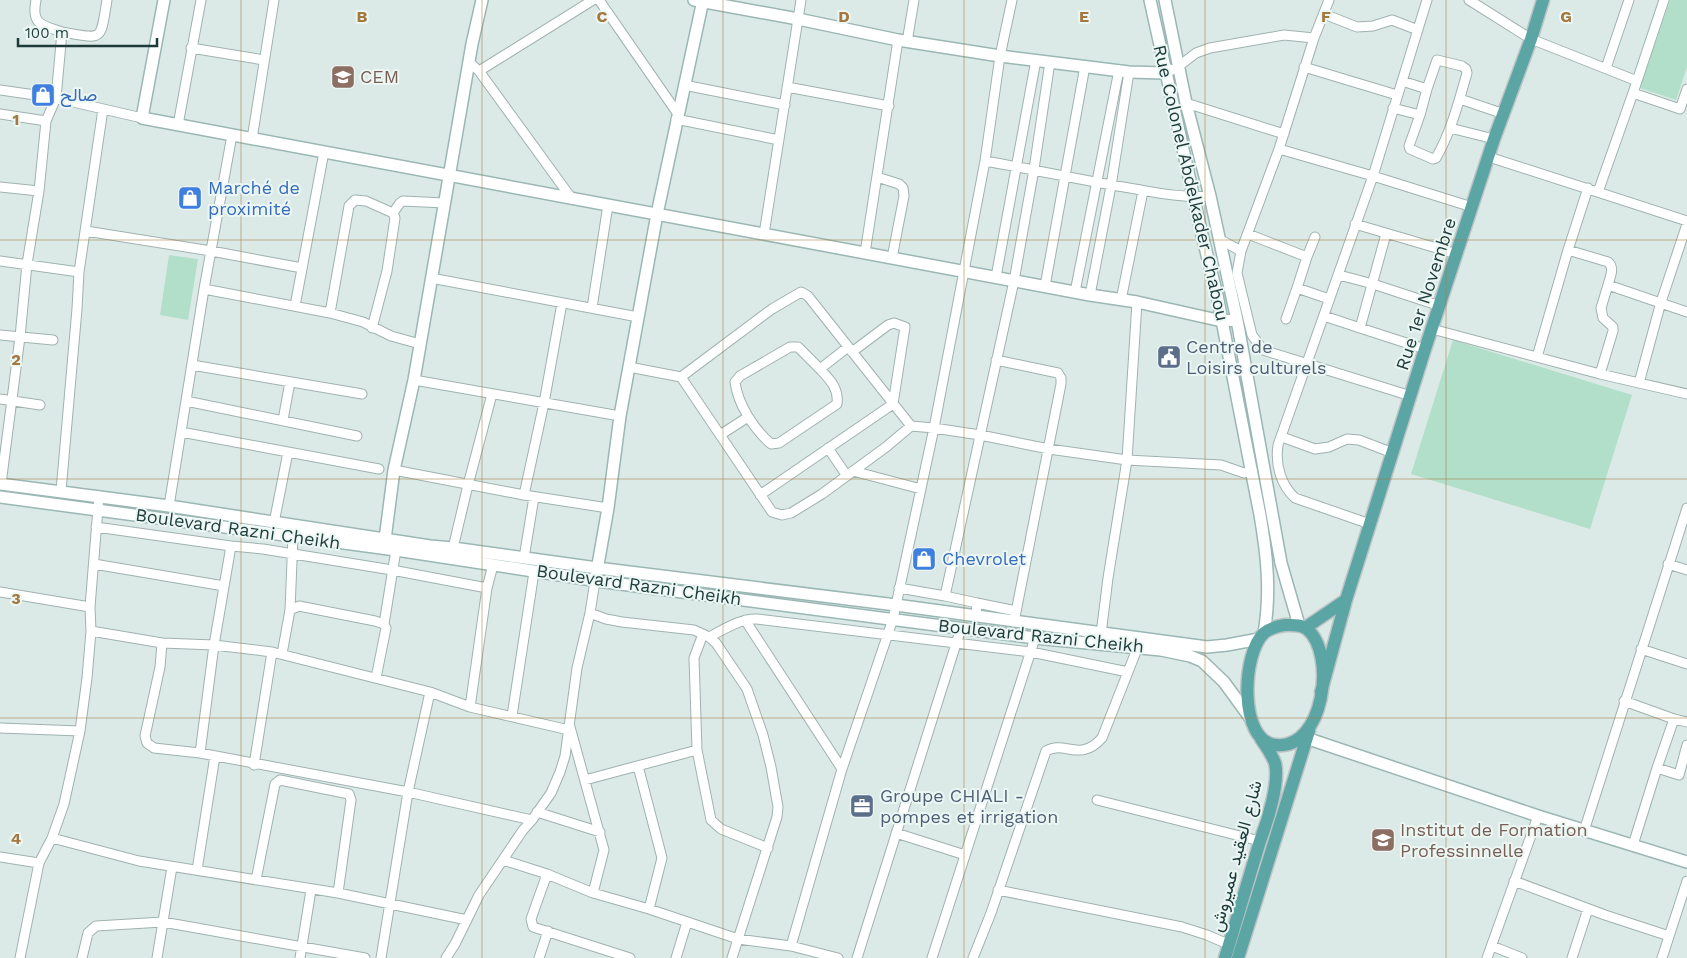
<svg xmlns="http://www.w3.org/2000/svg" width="1687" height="958" font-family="'Work Sans',Vazirmatn,sans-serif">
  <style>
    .green { fill: #b1dfc9 }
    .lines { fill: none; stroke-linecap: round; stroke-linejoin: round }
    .street-casing { stroke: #9fb2b0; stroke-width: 11 }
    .secondary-casing { stroke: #9ab7b4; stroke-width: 14 }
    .primary-casing { stroke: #bbc4c4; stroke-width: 15 }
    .street { stroke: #fff; stroke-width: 9 }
    .secondary { stroke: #fff; stroke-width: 11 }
    .primary { stroke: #5ba5a5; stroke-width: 12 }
    .grid { fill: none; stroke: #a47841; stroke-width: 1; stroke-opacity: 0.55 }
    .labels { text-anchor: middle; stroke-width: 4; stroke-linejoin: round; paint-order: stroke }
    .education-label { font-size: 18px; fill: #785e54; stroke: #ecf7f4; text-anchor: start }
    .shop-label { font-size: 18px; fill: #366cbe; stroke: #ecf7f4; text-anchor: start }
    .street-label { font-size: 18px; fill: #1c3b3a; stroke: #ecf7f4 }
    .service-label { font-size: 18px; fill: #4e5e75; stroke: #ecf7f4; text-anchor: start }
    .grid-label { font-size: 16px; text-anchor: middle; font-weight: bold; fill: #a47841; stroke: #ecf7f4; stroke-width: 4; stroke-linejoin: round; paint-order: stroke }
  </style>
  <rect width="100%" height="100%" fill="#dceae7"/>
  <path class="green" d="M1670,0H1687V67L1676,100L1640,88Z
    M169,255L198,259L188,320L160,315Z
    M1453,340L1632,395L1590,529L1411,474Z"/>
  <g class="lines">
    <defs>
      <path id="street" d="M36,0C31,25 42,25 62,32
        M599,0L678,114
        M1469,0L1531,39L1637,81
        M1664,0L1633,93L1680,109L1687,89
        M1324,14L1357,27L1373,26L1392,20L1418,30
        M907,42L914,0
        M191,48L264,60
        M469,62L479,71L572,199
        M1179,66L1196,53L1210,48L1284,35L1314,38L1329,0
        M1304,67L1397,95
        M1606,68L1629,0
        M479,71L593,0
        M684,85L785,105
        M787,87L889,106
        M0,90L56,98L142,118
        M1460,99L1504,114
        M1186,103L1284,134
        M1393,108L1420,115L1409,146L1410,149L1433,159L1436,158C1451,132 1459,101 1467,73L1466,69L1462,66L1437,60L1427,89L1402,81
        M0,114L46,121
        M1420,115L1427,89
        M676,119L779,140
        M178,125L201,0
        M1450,128L1494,139
        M252,139L274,0
        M1279,149L1373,176L1472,207
        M1489,157L1687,221
        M985,161C1037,170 1089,182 1141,190C1164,194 1186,198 1210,196
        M877,177L899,184L903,188L904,196L892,258
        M0,187L39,191
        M1598,192L1633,93
        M393,213L400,203L403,201L444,203
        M1355,224L1457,254
        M86,231L211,251L302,268
        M764,234L801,0
        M1248,234L1307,257L1297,288L1329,299
        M1219,239L1241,251L1279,149L1314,38
        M1568,250L1608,262C1615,268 1610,277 1608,285L1687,312
        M1241,251L1237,273L1252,335L1263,350L1411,396
        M865,253L898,40
        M1307,257L1315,237
        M0,261L79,272
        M1339,275L1373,284L1440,306
        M996,277L1036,60
        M431,278L638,317
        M1045,286L1085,66
        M204,289L330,313L363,322L391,336L420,344
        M1075,292L1119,70
        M1090,295L1111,186L1129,72
        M1121,300L1143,191
        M295,306L324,152
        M592,308L608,205
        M330,313L349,206L355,200L366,201L393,213L395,218L387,271L372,328
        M1324,316L1360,328L1386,234
        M1286,319L1297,288
        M1360,328L1425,349
        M1432,329L1600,374L1687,394
        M0,335L53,340
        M1537,357L1568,250L1588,188
        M996,360L1058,373L1061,378V384L1014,622
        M192,365L362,394
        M629,367L681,377L772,512L782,515L791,513L822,494L886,447L911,426L934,428L980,435L1049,449L1127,460L1221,465L1244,473L1252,470
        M820,369C830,380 839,388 837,404L779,443L771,444C754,429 738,405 735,382L740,376L790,347H798L820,369L848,347
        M1600,374L1613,331V327L1603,318L1601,308L1608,285
        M681,377L772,309L801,292L808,296L911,426
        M414,380L620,416
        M1639,383L1661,302L1687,224
        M0,399L40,405
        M186,401L357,436
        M283,420L290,382
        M181,432L379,469
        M720,435L748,417
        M1282,437L1315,449L1329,447L1347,439L1359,440L1393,453
        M828,448L847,476
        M394,470L524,495L608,508
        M853,471L921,489
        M1,484L20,337L27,264L39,191L46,121L56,98L62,32C104,39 100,42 107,0
        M61,491L77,309L79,272L103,109
        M524,495L544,403L562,303
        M760,495L893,404L905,327L894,323L888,325L852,352
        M169,506L204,289L232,135
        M274,523L288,452
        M1370,524L1295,498C1281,485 1275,465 1278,445L1373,176L1427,0
        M96,527L231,546
        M453,548L468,485L492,394
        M524,558L534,497
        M94,564L224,586
        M1668,564L1687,570
        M595,581L590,613L606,619L622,622L694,630L709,637L716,643L747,689L763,735L771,767L778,807L777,817L732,958
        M899,588L945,596L977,603L976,616
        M0,592L90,607
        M945,596L1014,281L1034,169L1050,62
        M977,603L1016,611
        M290,610L293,536
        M745,620L842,769
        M384,624L396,550
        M91,631L162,643L160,667L145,736L147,743L154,748L200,753L408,792L430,692L272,652L214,645L162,643
        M1101,634L1108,578L1127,460L1137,302
        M709,637C723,630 741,618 757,619L1031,652L1128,672
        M1641,649L1687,664
        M282,654L290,610L299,606L375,621L384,624L386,628L376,678
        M430,692L470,707L487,588L493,565
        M1624,701L1674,719
        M470,707L569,730
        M512,716L534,572
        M1687,722L1674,719L1657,768L1679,775L1687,745
        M570,727L604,850L593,893
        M0,728L80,731
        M697,750L694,658L703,634
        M200,753L214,645L231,546L263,549L392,570L487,588
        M254,765L272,652
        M638,766L662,858L649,909
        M585,780L697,750L711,820L721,829L768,848
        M1097,800L1260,841
        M537,812L600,832
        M1584,831L1687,508
        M896,833L965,855
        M52,838L139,861L338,893L467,920
        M1633,845L1657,768
        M0,857L39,863
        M503,860L547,874L593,893L649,909L738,939L791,946L838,958
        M197,870L215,756
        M547,874L531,919L533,927L630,958
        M256,880L275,784L280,780L349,794L351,800L338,893
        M1514,881L1605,915L1669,936
        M998,890L1182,927L1207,935L1230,945
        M791,946L842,769L893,619L934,428L985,161L1000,56L1012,0
        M1492,946L1522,958
        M20,958L39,863L52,838L64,804L80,731L87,678L91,631L90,607L99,496
        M82,958L88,933L96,926L163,922L365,958
        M157,958L172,867
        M300,958L311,890
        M381,958L408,792L532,820
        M446,958L455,944L479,895L523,830L532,820L551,793L560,772L565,756L577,668L590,613
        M539,958L548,931
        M676,958L687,922
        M857,958L961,628
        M932,958L1035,638
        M973,958L991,913L1046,751C1066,740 1079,763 1102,738L1139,644
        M1487,958L1538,816
        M1572,958L1588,909
        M1662,958L1687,881"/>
      <path id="secondary" d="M164,0L142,118L1090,295L1137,302L1222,321L1237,320
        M694,0L798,19L898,40L1000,56L1129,72L1165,73L1170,70
        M1150,0L1202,235L1217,295L1260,515C1267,555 1271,593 1264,633
        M1165,0L1186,103L1210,196L1237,320L1281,563L1299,625
        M0,484L169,506L430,546L453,548L597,568L896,605L1207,647L1227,645L1259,639
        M0,497L396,550L605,582L1035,638L1161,650L1190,656L1202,661L1224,682L1251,719
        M384,547L394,470L414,380L472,44L482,0
        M596,576L608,508L620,416L657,214L703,0
        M1299,740L1306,738L1538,816L1687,862"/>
      <path id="primary" d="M1285,625C1293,625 1301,624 1307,629C1337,654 1324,750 1276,745C1238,742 1242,653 1264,633C1270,628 1278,626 1285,625Z
        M1305,628L1346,600
        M1321,692L1346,600L1425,349L1494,139L1531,39L1543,0
        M1225,958L1260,841C1267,823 1280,782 1275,763C1272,755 1266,746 1261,739
        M1238,958L1309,731"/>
    </defs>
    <use href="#street" class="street-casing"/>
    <use href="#secondary" class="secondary-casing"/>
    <use href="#primary" class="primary-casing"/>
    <use href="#street" class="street"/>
    <use href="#secondary" class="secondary"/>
    <use href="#primary" class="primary"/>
  </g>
  <path class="grid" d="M241,0V958M482,0V958M723,0V958M964,0V958M1205,0V958M1446,0V958M0,240H1687M0,479H1687M0,718H1687"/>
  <defs>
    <symbol id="school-square" viewBox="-11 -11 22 22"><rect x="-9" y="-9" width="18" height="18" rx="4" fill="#8d6e63" stroke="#ecf7f4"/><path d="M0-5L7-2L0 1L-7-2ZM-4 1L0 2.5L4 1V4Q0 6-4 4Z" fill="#fff"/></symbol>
    <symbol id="shop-square" viewBox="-11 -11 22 22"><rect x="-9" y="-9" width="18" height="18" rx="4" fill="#3f7fe0" stroke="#ecf7f4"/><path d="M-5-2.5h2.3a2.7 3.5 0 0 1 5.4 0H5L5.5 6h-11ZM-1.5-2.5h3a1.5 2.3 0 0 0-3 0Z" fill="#fff"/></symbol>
    <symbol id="civic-square" viewBox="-11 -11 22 22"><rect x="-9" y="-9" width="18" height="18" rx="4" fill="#5c6f8a" stroke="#ecf7f4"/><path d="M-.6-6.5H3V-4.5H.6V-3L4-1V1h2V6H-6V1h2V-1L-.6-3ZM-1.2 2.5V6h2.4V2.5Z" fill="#fff"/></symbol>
    <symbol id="office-square" viewBox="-11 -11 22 22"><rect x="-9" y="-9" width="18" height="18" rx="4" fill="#5c6f8a" stroke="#ecf7f4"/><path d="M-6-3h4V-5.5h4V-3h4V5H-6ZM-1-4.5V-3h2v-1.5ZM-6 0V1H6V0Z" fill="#fff"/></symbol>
    <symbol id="university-square" viewBox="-11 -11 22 22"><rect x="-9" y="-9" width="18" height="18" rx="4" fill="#8d6e63" stroke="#ecf7f4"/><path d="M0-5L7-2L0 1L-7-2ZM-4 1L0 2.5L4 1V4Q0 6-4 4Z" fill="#fff"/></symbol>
  </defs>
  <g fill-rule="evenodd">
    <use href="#school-square" x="329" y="63" width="28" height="28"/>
    <use href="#shop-square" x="29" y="81" width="28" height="28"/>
    <use href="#shop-square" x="176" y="184" width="28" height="28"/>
    <use href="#civic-square" x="1155" y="343" width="28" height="28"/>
    <use href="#shop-square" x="910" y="545" width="28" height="28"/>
    <use href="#office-square" x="848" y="792" width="28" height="28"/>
    <use href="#university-square" x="1369" y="826" width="28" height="28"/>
  </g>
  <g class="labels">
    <g class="education-label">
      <text x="360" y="83">CEM</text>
      <text x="1400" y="836">Institut de Formation<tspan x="1400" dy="21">Professinnelle</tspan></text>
    </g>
    <g class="shop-label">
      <text x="60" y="101">صالح</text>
      <text x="208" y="194">Marché de<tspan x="208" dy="21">proximité</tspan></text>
      <text x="942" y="565">Chevrolet</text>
    </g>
    <g class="street-label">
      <text transform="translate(1191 183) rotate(77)" y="6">Rue Colonel Abdelkader Chabou</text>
      <text transform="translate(1426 294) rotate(-72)" y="6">Rue 1er Novembre</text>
      <text transform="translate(238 529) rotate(8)" y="6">Boulevard Razni Cheikh</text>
      <text transform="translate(639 585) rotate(8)" y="6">Boulevard Razni Cheikh</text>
      <text transform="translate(1041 636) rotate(6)" y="6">Boulevard Razni Cheikh</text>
      <text transform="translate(1236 856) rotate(-75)" y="6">شارع العقيد عميروش</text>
    </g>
    <g class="service-label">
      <text x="1186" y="353">Centre de<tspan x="1186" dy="21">Loisirs culturels</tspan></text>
      <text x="880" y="802">Groupe CHIALI -<tspan x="880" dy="21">pompes et irrigation</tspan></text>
    </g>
  </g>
  <g class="grid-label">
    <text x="362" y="22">B</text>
    <text x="602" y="22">C</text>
    <text x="844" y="22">D</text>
    <text x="1084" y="22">E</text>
    <text x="1326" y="22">F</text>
    <text x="1566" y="22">G</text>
    <text x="16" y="125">1</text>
    <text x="16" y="365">2</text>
    <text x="16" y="604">3</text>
    <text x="16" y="844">4</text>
  </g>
  <path d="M18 38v8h139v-8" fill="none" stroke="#1c3b3a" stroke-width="2.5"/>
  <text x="25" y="38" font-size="15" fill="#1c3b3a" stroke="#ecf7f4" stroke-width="4" paint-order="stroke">100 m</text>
</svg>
